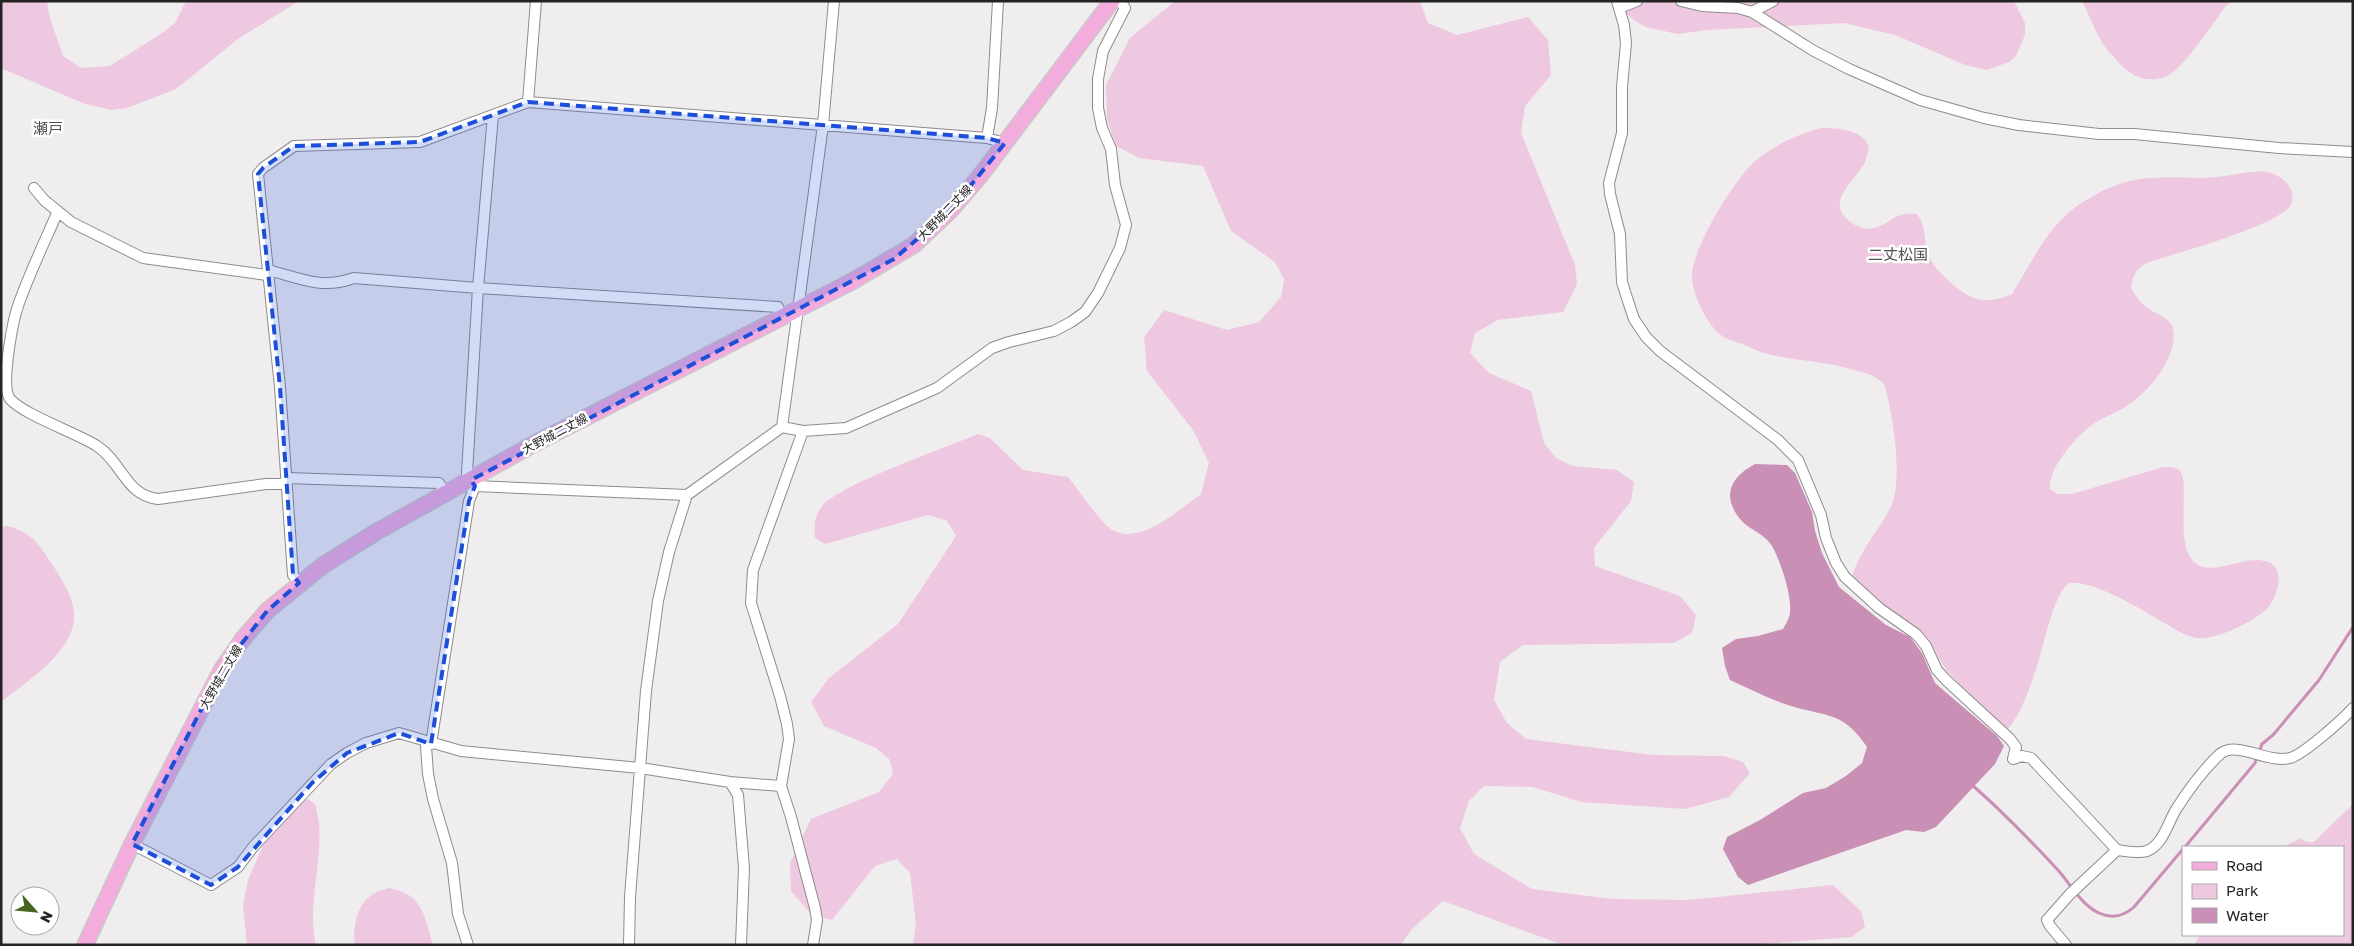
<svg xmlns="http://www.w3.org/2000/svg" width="2354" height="946" font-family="'Golos Text','Noto Sans JP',sans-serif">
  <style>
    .green { fill: #eec8e0 }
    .water { fill: #c98fb5 }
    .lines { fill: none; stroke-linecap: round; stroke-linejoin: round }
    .stream { stroke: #c98fb5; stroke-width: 3 }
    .street-casing { stroke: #8e8b8d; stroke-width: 12 }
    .primary-casing { stroke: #cacaca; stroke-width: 18 }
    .street { stroke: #fff; stroke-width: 10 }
    .primary { stroke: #f2addd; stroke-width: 15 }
    .marked { fill: #1d4ed8; fill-opacity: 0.2; stroke: #1d4ed8; stroke-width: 4; stroke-dasharray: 10 6; stroke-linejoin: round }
    .labels { text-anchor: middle; stroke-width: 5; stroke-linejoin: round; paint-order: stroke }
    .street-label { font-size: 12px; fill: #242324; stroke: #fff }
    .quarter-label { font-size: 15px; fill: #535052; stroke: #fff }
  </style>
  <rect width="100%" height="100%" fill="#f0edef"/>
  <path class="green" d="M1,1H47L49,15L63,56L81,68L110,66L162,33L175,23L186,1H299L238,39L176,89L127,108L112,110L85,104L3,69L1,72Z
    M1175,1H1420L1428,23L1457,35L1528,17L1548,40L1551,75L1525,106L1521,133L1575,265L1577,284L1563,312L1498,320L1475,333L1470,353L1489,373L1531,391L1544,443L1556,458L1572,466L1617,470L1634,482L1631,501L1594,548L1595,566L1680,596L1696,615L1692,633L1674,643L1523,645L1500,662L1494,700L1507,723L1526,739L1653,755L1724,756L1743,762L1750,773L1729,797L1685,809L1581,802L1533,787L1484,786L1469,801L1460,828L1474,854L1532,889L1613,899L1688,900L1833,885L1861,911L1865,927L1852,937L1751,945H1563L1443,901L1411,930L1401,945H913L916,924L910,873L897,859L875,866L832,920L812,915L791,891L790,863L811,819L879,792L893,774L890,760L876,748L824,726L811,702L829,678L898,624L956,536L947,521L928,515L825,544L815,538C814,525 814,517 822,506C839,485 947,447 978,434L990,438L1023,470L1068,477C1080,492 1091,509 1104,523C1132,554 1177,511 1201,494L1209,463L1193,430L1147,371L1144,337L1164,310L1227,330L1259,322L1281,297L1284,279L1275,262L1231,231L1203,166L1139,158L1116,146L1107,119L1106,85L1130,38Z
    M1618,1H2014L2025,23V35L2016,56L2009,62L1987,70L1965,65L1895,35L1844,23L1708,30L1677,34L1646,27L1635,21L1621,8Z
    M2082,1H2233L2226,6C2214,22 2183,69 2167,76C2148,84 2132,77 2119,63C2113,55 2104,48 2100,39C2093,27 2089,14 2082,1Z
    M1820,128C1837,128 1861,129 1869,146C1868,151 1867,157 1865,162C1855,182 1822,203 1852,223C1858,227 1866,230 1874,228C1893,223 1894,211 1917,214C1927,228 1923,238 1928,254C1933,270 1964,298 1982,300C1992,301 2002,298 2012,294C2031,263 2049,224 2080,204C2091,197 2104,189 2117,185C2148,173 2183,180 2215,177C2232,176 2250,170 2267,172C2282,175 2297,188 2291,204C2284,224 2170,255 2146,263C2135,270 2133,276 2131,288C2135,295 2139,301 2145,306C2152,313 2168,316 2172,326C2175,332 2174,342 2172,348C2165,372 2144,396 2122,409C2113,414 2101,418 2092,425C2077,435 2047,470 2050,489L2057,494H2072L2163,467C2169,467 2176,466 2180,471C2189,481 2178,532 2188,553C2204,588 2247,548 2272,564C2278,569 2280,577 2278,584C2277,591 2274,599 2270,605C2261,619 2216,640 2199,638C2194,638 2189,636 2184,634C2157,620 2098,579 2069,583C2053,595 2044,645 2037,666C2030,687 2022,712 2008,729L2002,726L1947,671L1926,637L1915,626L1888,611L1856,584L1852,576C1860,551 1877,532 1890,509C1904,483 1893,413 1884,384C1875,375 1863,372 1850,369C1823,361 1795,361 1768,354C1759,352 1751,348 1743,344C1736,342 1728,340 1722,336C1707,325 1692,294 1692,276C1692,248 1733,182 1753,163C1772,146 1796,135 1820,128Z
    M7,526C34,533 39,545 54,567C62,580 73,597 74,613C77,650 26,682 1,702V527Z
    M308,799L315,804C329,850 305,898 316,945H247L243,905L248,880L266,839L295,804Z
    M2353,804V945H2194L2200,935H2343V847H2283L2301,838L2306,842H2314Z
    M389,888C423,894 424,915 433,945H355C352,927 357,904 373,894C378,891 384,890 389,888Z"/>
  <path class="water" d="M1755,464L1787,465L1795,473L1812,512L1815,531L1822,553L1839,587L1886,625L1910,637L1922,653L1935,683L1997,736L2004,746L1995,764L1936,827L1924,832L1906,830L1748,885L1738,877L1723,849L1727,837L1760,820L1803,793L1826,788L1846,776L1862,763L1867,747C1844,712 1828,717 1791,706C1771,700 1750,689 1730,680L1725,666L1722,648L1736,639L1758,636L1783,629C1786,624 1790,617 1790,612C1792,595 1780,560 1772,546C1763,532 1749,530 1740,519C1721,495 1731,477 1755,464Z"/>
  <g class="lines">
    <path class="stream" d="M1972,785C2002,811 2030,840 2057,869C2070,883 2082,906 2099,913C2112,919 2124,916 2134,907L2183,849
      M2185,847L2255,763L2262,744L2273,735L2319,680L2353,627"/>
    <defs>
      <path id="street" d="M1617,1L1624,25L1626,43L1622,87V133L1609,183L1610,194L1620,234L1622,282L1627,298L1634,319L1646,337L1660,351L1778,440L1798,460L1821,515L1826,538L1836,563L1845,577L1879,608L1916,634L1926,646L1937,670L1946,680L2010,739L2016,747L2013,759L2022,756L2031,758L2117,850C2126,851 2138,854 2147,851C2164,844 2168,821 2177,808C2189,789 2204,769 2220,754C2237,740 2268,764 2290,758C2303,755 2343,719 2353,708
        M1681,1L1702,6L1738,8L1752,12L1814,51L1849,69L1920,100L1984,118L2019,125L2099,134H2134L2279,148L2353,152
        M1619,8L1637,1
        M1752,12L1773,1
        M528,102L536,1
        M493,115L478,288L467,473L475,486L687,495L782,427L823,125L834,1
        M987,138L992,108L998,1
        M34,188L44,200L71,222L143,258L267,275
        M58,211C45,241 30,272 19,303C13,319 0,386 10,399C24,415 77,433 97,446C122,462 126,496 158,499L266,484H287
        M268,270C300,278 321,290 354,278L478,288L778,307L782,318
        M782,427L803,431L846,428L937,388L992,348L1009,342L1054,331L1071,322L1085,312L1098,293L1120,248L1126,225L1115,185L1111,149L1102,128L1098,108V79L1103,51L1125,8L1120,1
        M803,431L753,570L751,603L780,696L787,724L789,739L781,786L791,817L815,908L817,920L813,945
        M286,478L439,483L446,494
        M299,583L293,575L280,387L258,174L263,168L294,146L420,142L528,102L987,138L1005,143
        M730,782L738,795L744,868L741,945
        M132,844L211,885L238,867L253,847L331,764L347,753L366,743L399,733L461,751L640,768L730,782L781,786
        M468,945L458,914L452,863L433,799L428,774L426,746L431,744L469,501L475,486
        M629,945L630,897L646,691L658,601L669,552L687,495
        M2066,945L2050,926L2047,920L2070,894L2117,850"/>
      <path id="primary" d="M85,945L132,844L222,669L242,640L267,611L322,566L378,531L532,445L853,281L914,245L951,210L980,176L1112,1"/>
    </defs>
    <use href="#street" class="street-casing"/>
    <use href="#primary" class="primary-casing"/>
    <use href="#street" class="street"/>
    <use href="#primary" class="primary"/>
  </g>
  <path class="marked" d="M528,102L987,138L1005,143L951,210L894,259L471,480L475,486L469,501L431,744L399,733L347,753L312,783L238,867L211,885L132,844L222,669L267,611L299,583L293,575L280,387L258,174L263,168L294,146L420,142Z"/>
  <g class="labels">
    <g class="street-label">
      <text transform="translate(945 213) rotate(-46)" y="4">大野城二丈線</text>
      <text transform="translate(555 434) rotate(-28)" y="4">大野城二丈線</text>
      <text transform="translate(221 677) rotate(-60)" y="4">大野城二丈線</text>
    </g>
    <g class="quarter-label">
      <text x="48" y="134">瀬戸</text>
      <text x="1898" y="260">二丈松国</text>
    </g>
  </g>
  <rect width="2354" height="946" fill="none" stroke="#242324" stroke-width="5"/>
  <rect x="2182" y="846" width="162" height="90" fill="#ffffff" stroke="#a7a7a7"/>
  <rect x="2192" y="862" width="25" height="8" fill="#f2addd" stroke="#a7a7a7"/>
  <text x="2226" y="871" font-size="15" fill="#242324">Road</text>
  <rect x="2192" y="884" width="25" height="15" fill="#eec8e0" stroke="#a7a7a7"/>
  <text x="2226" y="896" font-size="15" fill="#242324">Park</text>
  <rect x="2192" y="908" width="25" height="15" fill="#c98fb5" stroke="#a7a7a7"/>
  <text x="2226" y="921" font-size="15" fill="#242324">Water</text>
  <g transform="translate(35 911) rotate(117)"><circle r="24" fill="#ffffff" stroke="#a7a7a7"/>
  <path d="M0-4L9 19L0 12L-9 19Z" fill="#46661c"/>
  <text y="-8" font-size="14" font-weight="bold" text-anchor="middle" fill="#242324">N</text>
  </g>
</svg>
